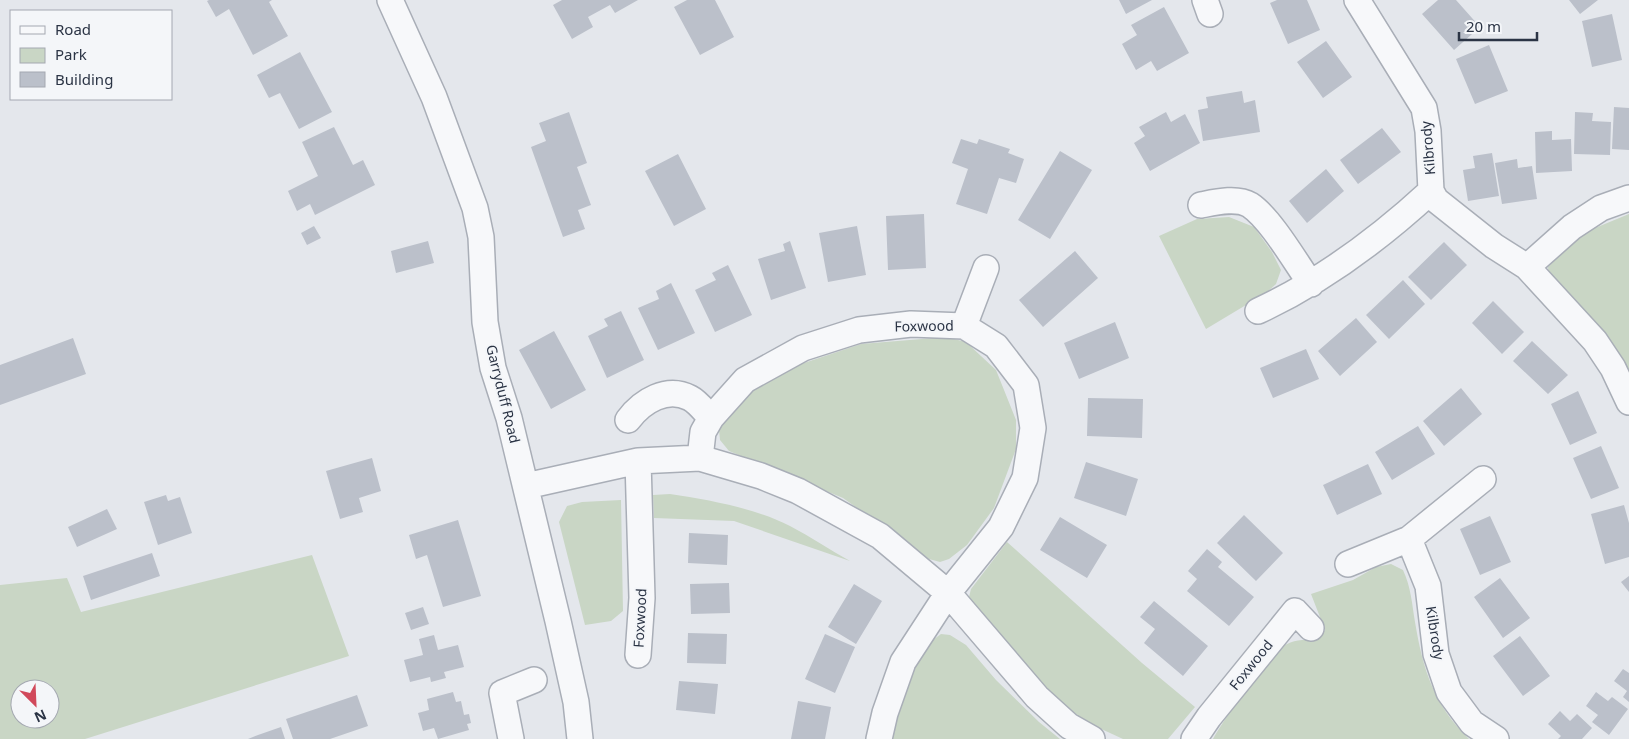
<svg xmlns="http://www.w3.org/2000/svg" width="1629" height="739" font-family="'Noto Sans',sans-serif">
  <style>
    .green { fill: #c9d6c5; fill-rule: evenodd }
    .building { fill: #bbc0ca }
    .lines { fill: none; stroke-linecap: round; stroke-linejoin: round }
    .minor-casing { stroke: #a9aeb7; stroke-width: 28 }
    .minor { stroke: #f7f8fa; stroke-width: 25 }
    .labels { text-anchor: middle; stroke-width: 4; stroke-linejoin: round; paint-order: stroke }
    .street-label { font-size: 14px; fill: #2b3445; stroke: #f4f6f9 }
  </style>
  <rect width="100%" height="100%" fill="#e4e7ec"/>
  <path class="green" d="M1629,214V378L1549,280L1548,267L1583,233Z
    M1229,217L1254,227L1272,252L1281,270L1276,284L1266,293L1206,329L1159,236L1197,219Z
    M946,337L966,342L996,370L1016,420V449L994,508L967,545L949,559L940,562L929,559L843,498L729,451L720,440L719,430L745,393L792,367L861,344Z
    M670,494C710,500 754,508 790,526C811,537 830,550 850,561L734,521L654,518L653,495Z
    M621,500L623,611L611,621L585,625L559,522L567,506L582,502Z
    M1007,542L1142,663L1195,707L1168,739H1123L1084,721L1045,688L1000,643L969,597L971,589Z
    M312,555L349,656L85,739H0V585L67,578L81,612ZM20,689H50V719H20Z
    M1391,564L1403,570C1411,587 1412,604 1415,622C1423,670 1434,705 1469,739H1213C1225,718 1267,654 1287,644C1296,639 1308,640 1318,638L1325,630L1311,594L1353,580L1376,567Z
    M941,634L950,635L966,645L996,680L1039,722L1060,739H890C901,702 907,656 941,634Z"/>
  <path class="building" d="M209,0H272L269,2L288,36L253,55L229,9L216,17L207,1Z
    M562,0H638L615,13L610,5L588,17L593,27L572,39L553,5Z
    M687,0H715L734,37L700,55L674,7Z
    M1119,0H1152L1126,14Z
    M1277,0H1307L1320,30L1288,44L1270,3Z
    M1438,0H1456L1480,27L1454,50L1422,14Z
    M1569,0H1598L1580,14Z
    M1164,7L1189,53L1157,71L1151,61L1136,70L1122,44L1137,35L1131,25Z
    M1612,14L1622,60L1592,67L1582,21Z
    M1326,41L1352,77L1323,98L1297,62Z
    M1489,45L1508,91L1475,104L1456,59Z
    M300,52L332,112L299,129L280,93L269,98L257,75Z
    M1242,91L1244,103L1255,100L1260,132L1203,141L1198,110L1208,108L1206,97Z
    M1614,107L1629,108V150L1612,149Z
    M569,112L587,163L577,167L591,205L578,210L585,229L563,237L531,147L546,141L539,123Z
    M1166,112L1171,122L1185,114L1200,143L1150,171L1134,143L1145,136L1139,127Z
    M1575,112L1593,113L1592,121L1611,122L1610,155L1574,154Z
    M334,127L353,165L363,160L375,185L315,215L310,204L297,211L288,191L318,176L302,142Z
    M1382,128L1401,152L1358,184L1340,160Z
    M1552,131V140L1571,139L1572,171L1536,173L1535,132Z
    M961,139L977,144L979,139L1010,149L1008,153L1024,159L1016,183L999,178L987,214L956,204L968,169L952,163Z
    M1060,151L1092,170L1050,239L1018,220Z
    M1492,153L1499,196L1468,201L1463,170L1475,168L1473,156Z
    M678,154L706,209L674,226L645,171Z
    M1517,159L1518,168L1532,166L1537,199L1502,204L1495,163Z
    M1326,169L1344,191L1307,223L1289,201Z
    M924,214L926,268L888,270L886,216Z
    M314,226L321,238L307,245L301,233Z
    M857,226L866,275L828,282L819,233Z
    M428,241L434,263L396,273L391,251Z
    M790,241L806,288L771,300L758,259L785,251L783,244Z
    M1444,242L1467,265L1431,300L1408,277Z
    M1075,251L1098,278L1043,327L1019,300Z
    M728,265L752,315L715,332L695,290L716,280L712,273Z
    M1403,280L1425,304L1389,339L1366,315Z
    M671,283L695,333L658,350L638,308L659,299L656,291Z
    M1493,301L1524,332L1502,354L1472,323Z
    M621,311L644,360L607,378L588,336L608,326L604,319Z
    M1356,318L1377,342L1340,376L1318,351Z
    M1115,322L1129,358L1079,379L1064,343Z
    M554,331L586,390L551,409L519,350Z
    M73,338L86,374L0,405V365Z
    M1532,341L1568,375L1548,394L1513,361Z
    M1306,349L1319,379L1273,398L1260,368Z
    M1461,388L1482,414L1444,446L1423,421Z
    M1578,391L1597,433L1570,445L1551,404Z
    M1088,398L1143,399L1142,438L1087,436Z
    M1418,426L1435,454L1392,480L1375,452Z
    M1601,446L1619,488L1591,499L1573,458Z
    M372,458L381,491L359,498L363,512L340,519L326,471Z
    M1086,462L1138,479L1126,516L1074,498Z
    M1368,464L1382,494L1337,515L1323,485Z
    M166,495L168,501L180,497L192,533L158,545L144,502Z
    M1624,505L1629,523V557L1605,564L1591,514Z
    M107,509L117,529L77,547L68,527Z
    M1244,515L1283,553L1256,581L1217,543Z
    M1490,516L1511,562L1480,575L1460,529Z
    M1060,517L1107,545L1087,578L1040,550Z
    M458,520L481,596L443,607L427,555L416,559L409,535Z
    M689,533L728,535L727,565L688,563Z
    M1207,549L1222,562L1218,567L1254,597L1229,626L1187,591L1197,579L1188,571Z
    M152,553L160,576L91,600L83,576Z
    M1629,576V592L1621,582Z
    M1500,578L1530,618L1503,638L1474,597Z
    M729,583L730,613L691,614L690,584Z
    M854,584L882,601L856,644L828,627Z
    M1154,601L1208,646L1183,676L1144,643L1155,629L1140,617Z
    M423,607L429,624L411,630L405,613Z
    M688,633L727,634L726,664L687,663Z
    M825,634L855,647L835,693L805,679Z
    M434,635L438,650L458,645L464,667L444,672L446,678L431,682L430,677L410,682L404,660L423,655L419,639Z
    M1520,636L1550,676L1523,696L1493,656Z
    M1623,669L1629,673V702L1623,697L1627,691L1614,681Z
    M679,681L718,684L715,714L676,710Z
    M453,692L456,702L461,701L464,715L469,714L471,723L467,724L469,730L438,739L434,728L423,731L418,713L429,710L427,699Z
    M1596,692L1608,701L1612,697L1628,709L1609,735L1592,722L1598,715L1586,706Z
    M357,695L368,726L330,739H293L286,719Z
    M798,701L831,707L825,739H791Z
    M1560,711L1570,721L1577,714L1592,728L1582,739H1558L1561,736L1548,724Z
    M281,727L285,739H248L258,735Z"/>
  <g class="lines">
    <defs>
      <path id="minor" d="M390,0L434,97L475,208L481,237L485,322L493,368L509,418L558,621L576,702L580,739
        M1205,0L1210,14
        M1357,0L1424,108L1428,131L1431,191L1436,200L1494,246L1527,267L1595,341L1613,368L1629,402
        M1201,205C1216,202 1237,197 1250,205C1271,219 1296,263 1311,284
        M1527,267L1572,227L1601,208L1629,198
        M1258,311C1323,281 1379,239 1431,191
        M964,326L986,268
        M628,420C642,401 667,386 690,398C698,402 705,412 711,418
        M700,458L703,432L711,418L745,380L803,348L859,330L911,324L964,326L996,346L1026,385L1033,428L1025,478L1001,527L948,593L903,662L885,713L879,739
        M526,486L638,461L700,458L761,476L798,491L880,536L948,593L1037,697L1069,726L1092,739
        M1409,539L1428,586L1436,654L1449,692L1472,723L1496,739
        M1348,564L1409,539L1483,479
        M638,655L642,598L638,461
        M511,739L502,693L534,680
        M1194,739L1209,717L1295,611L1311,628"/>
    </defs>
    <use href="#minor" class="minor-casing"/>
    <use href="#minor" class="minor"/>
  </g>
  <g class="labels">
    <g class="street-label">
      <text transform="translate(1428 148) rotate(-95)" y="5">Kilbrody</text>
      <text transform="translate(924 326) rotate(-1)" y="5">Foxwood</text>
      <text transform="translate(503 394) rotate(76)" y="5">Garryduff Road</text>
      <text transform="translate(640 618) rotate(-87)" y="5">Foxwood</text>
      <text transform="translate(1435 633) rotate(81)" y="5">Kilbrody</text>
      <text transform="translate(1251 665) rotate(-51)" y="5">Foxwood</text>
    </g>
  </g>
  <rect x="10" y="10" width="162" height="90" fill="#f4f6f9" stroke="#a4a8b1"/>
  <rect x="20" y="26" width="25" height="8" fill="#f7f8fa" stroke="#a4a8b1"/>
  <text x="55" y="35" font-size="15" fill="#2b3445">Road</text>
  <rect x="20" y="48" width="25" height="15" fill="#c9d6c5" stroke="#a4a8b1"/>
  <text x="55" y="60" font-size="15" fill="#2b3445">Park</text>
  <rect x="20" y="72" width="25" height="15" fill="#bbc0ca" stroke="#a4a8b1"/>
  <text x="55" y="85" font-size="15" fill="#2b3445">Building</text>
  <g transform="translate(35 704) rotate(156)"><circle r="24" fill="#f4f6f9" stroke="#a4a8b1"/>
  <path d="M0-4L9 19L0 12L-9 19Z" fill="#d1495b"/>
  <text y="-8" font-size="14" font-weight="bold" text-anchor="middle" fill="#2b3445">N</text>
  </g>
  <path d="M1459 32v8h78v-8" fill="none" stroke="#2b3445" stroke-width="2.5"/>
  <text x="1466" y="32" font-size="15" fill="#2b3445" stroke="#f4f6f9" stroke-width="4" paint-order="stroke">20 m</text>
</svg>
